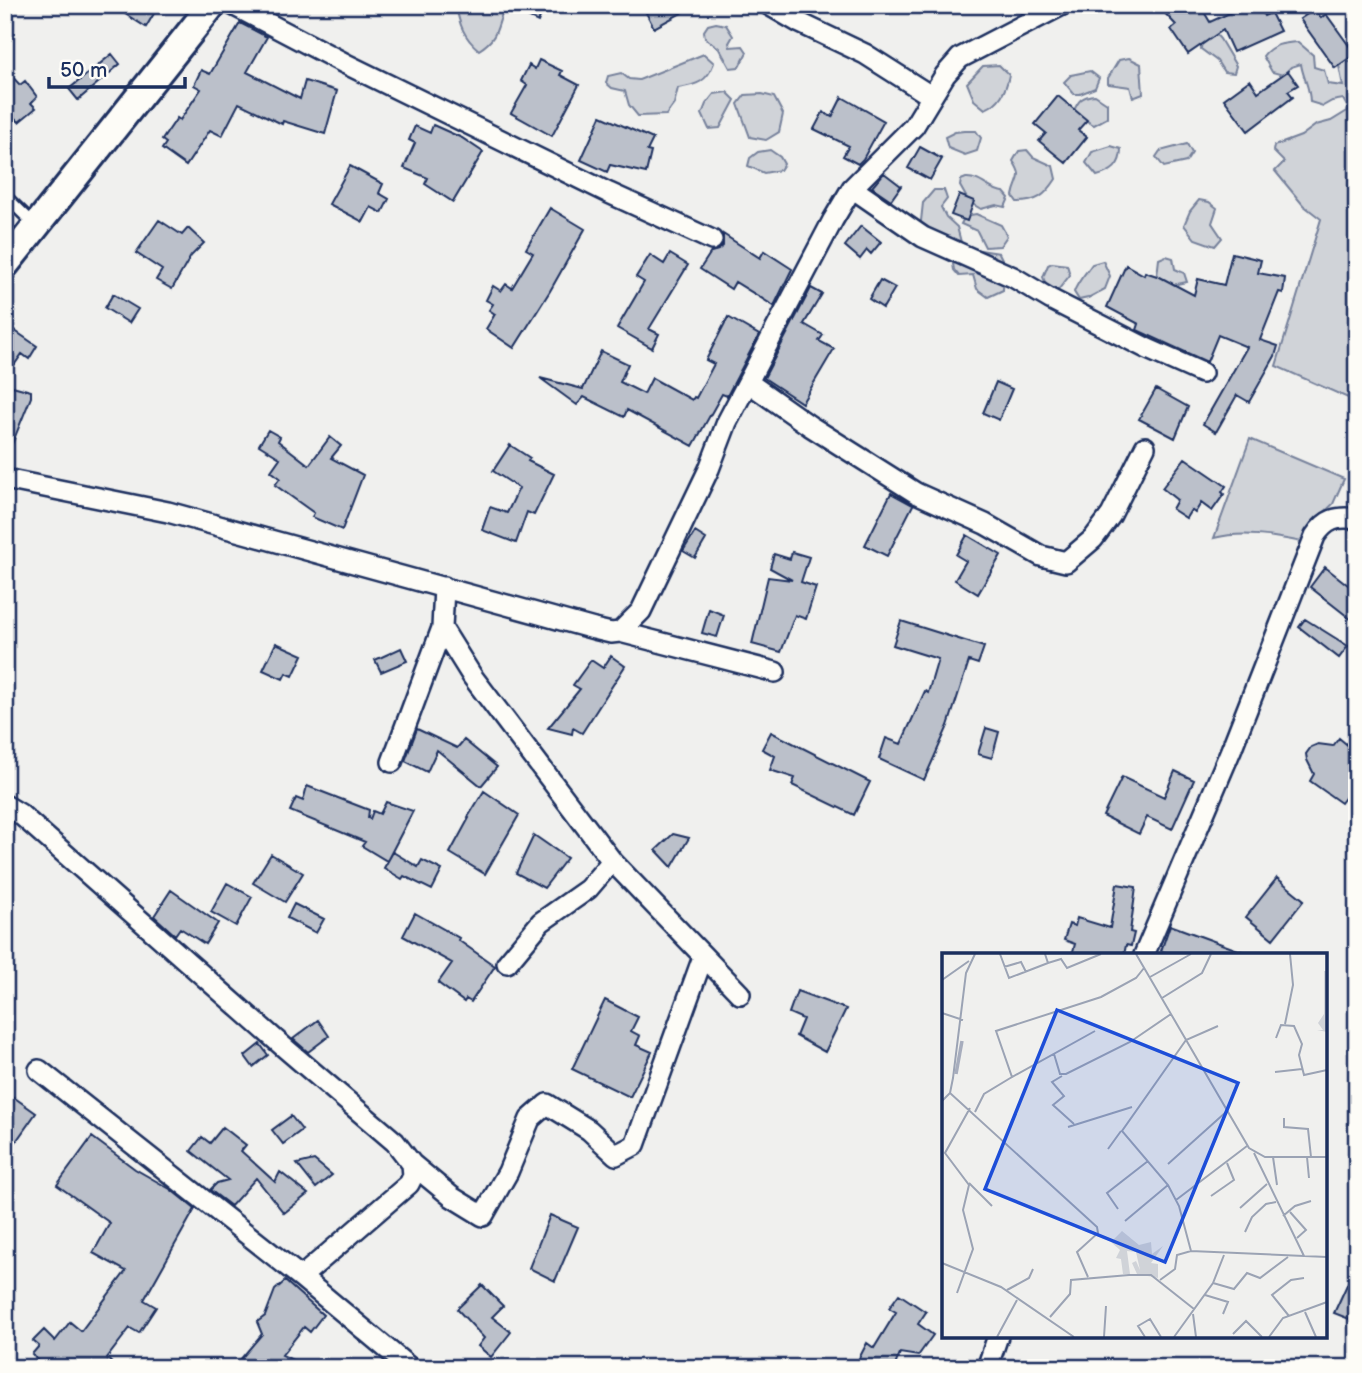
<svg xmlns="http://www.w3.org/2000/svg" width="1362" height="1373" font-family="'Balsamiq Sans',sans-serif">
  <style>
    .green { fill: #d0d3d8; stroke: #76819b; stroke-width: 2 }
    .building { fill: #bbc0ca; stroke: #1b2f5e; stroke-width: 2 }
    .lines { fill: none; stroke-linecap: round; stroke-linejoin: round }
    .lane-casing { stroke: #1b2f5e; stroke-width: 15 }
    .street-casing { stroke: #1b2f5e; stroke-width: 24 }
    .secondary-casing { stroke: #1b2f5e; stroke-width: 32 }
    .lane { stroke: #fdfcf7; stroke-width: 10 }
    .street { stroke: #fdfcf7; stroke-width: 19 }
    .secondary { stroke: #fdfcf7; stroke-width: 26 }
    .inset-river { fill: none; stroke: #a7adbd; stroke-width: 3.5 }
    .inset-road { fill: none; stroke: #9ba3b4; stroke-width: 2 }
    .view { fill: #1d4ed8; fill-opacity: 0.15; stroke: #1d4ed8; stroke-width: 3.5 }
    .inset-edge { fill: none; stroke: #1b2f5e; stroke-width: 3.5 }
  </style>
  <rect width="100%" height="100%" fill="#f0f0ee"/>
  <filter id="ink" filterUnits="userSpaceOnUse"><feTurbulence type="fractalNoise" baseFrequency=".0143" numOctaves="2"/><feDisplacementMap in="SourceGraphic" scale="14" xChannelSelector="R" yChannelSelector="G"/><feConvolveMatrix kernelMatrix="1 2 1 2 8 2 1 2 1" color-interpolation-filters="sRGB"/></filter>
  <g filter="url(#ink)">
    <path class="green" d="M456,5H506C495,26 501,36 479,50C464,38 459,24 456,5Z
      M716,23L726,25L733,36L729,43L730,47L743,46L747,52L739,67L730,68L719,48L705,38L704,31L708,25Z
      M1213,31L1220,39L1236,66L1234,73L1224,72L1217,61L1201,49L1202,37Z
      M1298,42L1313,55L1314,67L1324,70L1328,84L1343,86L1339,66L1346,61L1357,64V402L1276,366L1321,219L1303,205L1275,171L1284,162L1273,151L1274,146L1301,136L1316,125L1331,121L1349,110L1343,99L1332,101L1323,106L1310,102C1310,87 1303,78 1301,64L1291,67L1283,75L1272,72L1263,56C1272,44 1284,43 1298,42Z
      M704,54L714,63C707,82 697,85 678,88L674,104L666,115L638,116L629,105L625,91L612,88L606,83L608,76L621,73L629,79L639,80Z
      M1129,58L1141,64L1143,94L1133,98L1130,87L1108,84V78L1119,60Z
      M999,65L1009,75C1006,91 1000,103 985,109L974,100L967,83L983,66Z
      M1090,71L1099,78L1095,88L1080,94H1074L1064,82L1071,75Z
      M727,92L735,100L720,128L709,129L702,114L706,104L714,94Z
      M762,94L774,97L783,114L779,132L766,140L750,137L738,104L745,95Z
      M1095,95L1107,103V118L1094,125L1073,113C1078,100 1082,96 1095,95Z
      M964,131H976L981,138L977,151L965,155L948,148L945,137L955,132Z
      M1187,144L1192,153L1186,162L1164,167L1156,157L1160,151Z
      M1111,146L1121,149C1121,166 1112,172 1097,176L1086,163L1092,152Z
      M770,150L780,157L784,164L780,170L764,173L748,166L750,158L758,152Z
      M1027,150L1033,157L1053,166L1056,179C1045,196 1037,202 1017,202L1013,196C1016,178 1025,179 1013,161L1019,151Z
      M966,178C981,177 989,191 1004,192L1009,198L1005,207L996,205L981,209L969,202L960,186L961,180Z
      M934,190H944L947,199L941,207L946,217L957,227L962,246L916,224L921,221L923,203Z
      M1199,200L1209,202L1217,208L1212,223L1222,238L1215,246L1195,239L1184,225L1190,211Z
      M976,214L1001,225L1007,236L1000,246L985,247L977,231L961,224L965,216Z
      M980,250L999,253L1004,263L1003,290L988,297L977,289L973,275L959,276L954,270L953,264Z
      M1166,256L1173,258L1175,269L1184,273L1187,282L1167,286L1157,276L1159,259Z
      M1103,261L1110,276L1105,289L1088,298L1079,300L1074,292C1077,282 1086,273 1092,264Z
      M1052,263L1067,265L1070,275L1058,290L1047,287L1043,277L1048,265Z
      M1250,439L1344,479L1333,504L1317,519L1302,542C1273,536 1243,531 1214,538Z"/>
    <path class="building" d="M111,5H159L146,27Z
      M502,5H545L538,22Z
      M642,5H696L654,28Z
      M1157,5H1200L1210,22L1247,5H1259L1264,16L1271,13L1280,31L1233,52L1223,30L1188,54L1171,29L1176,25Z
      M1315,9L1321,18L1326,14L1355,54L1335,68L1300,19Z
      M240,23L267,37L247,72L300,99L305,81L337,91L325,134L283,121L282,124L239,103L222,136L210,130L186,166L162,149L166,143L162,140L177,118L180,120L201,89L194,85L201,70L210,74Z
      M112,54L120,64L78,100L69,89Z
      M539,60L562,71L560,75L579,85L552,136L511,113L527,85L521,81L529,65L535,69Z
      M5,69L20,85L25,81L37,97L31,103L36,108L19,122L16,119L5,129Z
      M1288,71L1298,85L1288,91L1293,97L1248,131L1224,99L1250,80L1258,92Z
      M1058,96L1087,120L1078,130L1087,137L1066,163L1039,141L1046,133L1035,124Z
      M842,97L884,121L863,159L858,164L843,156L849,146L814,129L823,112L832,117Z
      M601,116L653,139L647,151L651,152L646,173L610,165L607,172L581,160Z
      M433,125L462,138L483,152L453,202L425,184L428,178L404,168L415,143L409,140L415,126L430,133Z
      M920,147L942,159L930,180L908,168Z
      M350,166L383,184L379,193L389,199L382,213L371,207L363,222L329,204Z
      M884,173L901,186L891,200L872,187Z
      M959,195L974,201L967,221L951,215Z
      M550,208L585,229L550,291L514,348L486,329L495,314L489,310L493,304L486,300L493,286L501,291L506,284L512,288L533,253L526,249Z
      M159,220L182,235L188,228L204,243L191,256L172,289L156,280L162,270L136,253Z
      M861,226L881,242L871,254L867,250L860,259L845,246Z
      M723,234L760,258L764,251L792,269L774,306L735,282L731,289L700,269L711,252L718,250L723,246Z
      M1232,253L1261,260L1258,273L1285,278L1283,293L1279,292L1260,340L1278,346L1275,356L1249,402L1237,395L1216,432L1203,424L1247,347L1218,335L1207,362L1137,330L1139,324L1107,307L1126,265L1144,275L1145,272L1160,277L1194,295L1198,279L1224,285Z
      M670,254L688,265L649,329L659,334L652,348L617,328L644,282L636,277L650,255L664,264Z
      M880,280L895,288L883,308L869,299Z
      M811,288L822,294L804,324L823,335L819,341L834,349L802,403L764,378Z
      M113,294L138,309L129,323L105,308Z
      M728,317L759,335L727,396L722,394L693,446L627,410L624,417L584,397L577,405L540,378L583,389L601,351L628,364L620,382L644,394L652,378L692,400L694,397L696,398L714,364L706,360Z
      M5,324L37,346L29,359L22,354L5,378Z
      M996,382L1012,389L999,420L983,413Z
      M5,384L31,391V397L6,459Z
      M1156,389L1188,407L1175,438L1139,419Z
      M268,430L280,437L278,441L309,465L330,437L341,446L331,458L363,475L342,530L312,517L314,513L275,485L280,478L271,471L280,458L259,445Z
      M510,445L530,458L528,461L554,474L534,515L527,512L516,543L482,530L490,507L507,513L519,488L493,471Z
      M1185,458L1226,486L1222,492L1224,494L1212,511L1201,503L1195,513L1191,510L1186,518L1172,509L1177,500L1162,488Z
      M891,493L913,505L887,556L865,545Z
      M695,532L706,539L695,558L683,551Z
      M967,535L1001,555L978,594L955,580L966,561L956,555Z
      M792,552L809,557L801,582L816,587L806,619L795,615L781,652L752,644L768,577L792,580L770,568L774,554L790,559Z
      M1325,567L1357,592V624L1310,587Z
      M709,609L724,615L717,637L702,633Z
      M1305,619L1348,646L1339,658L1299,627Z
      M901,621L984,647L978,664L969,661L948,726L924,780L879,759L886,738L901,744L925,691L928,693L938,659L893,645Z
      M276,643L303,655L293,676L286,673L283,679L263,670Z
      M401,648L407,661L381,672L375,660Z
      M611,656L625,666L582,733L573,728L572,734L548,728L580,689L573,685L591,660L603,668Z
      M986,728L999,732L992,758L978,754Z
      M417,729L457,748L464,740L497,767L481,786L437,750L427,772L405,761Z
      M771,732L870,782L854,815L792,785L795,778L770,770L775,756L762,749Z
      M1339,738L1357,753V782L1341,803L1310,781L1314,774L1307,760L1306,754L1311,747L1318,744L1333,746Z
      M1175,771L1194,780L1172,829L1147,817L1139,834L1103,816L1122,777L1164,797Z
      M307,786L369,810L368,818L370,819L373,811L380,814L386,802L413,811L387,861L362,846L365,842L290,811L296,798L303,801Z
      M484,791L519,815L485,874L450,853L469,818L468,817Z
      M673,834L689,838L672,867L656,850Z
      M534,835L567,858L544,888L516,873Z
      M393,852L418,867L422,860L442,870L432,890L404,876L402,879L384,868Z
      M271,854L303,873L285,902L253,883Z
      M1277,878L1304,900L1273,939L1246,917Z
      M227,883L252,897L236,926L211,912Z
      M1117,884L1136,887L1130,932L1134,933L1131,946L1126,945L1124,955H1072L1075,944L1064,940L1069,924L1075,926L1077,918L1110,928Z
      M171,890L218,923L205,944L180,928L175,935L154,916Z
      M294,904L324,919L316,933L287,918Z
      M415,913L459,938L458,940L495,966L471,1002L466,999L464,1002L438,983L452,963L403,936Z
      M1170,925L1246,953V955H1172L1161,951Z
      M797,991L846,1009L825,1052L796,1036L803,1019L789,1013Z
      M605,1000L638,1017L631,1031L640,1036L636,1045L652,1052L630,1097L572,1069Z
      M318,1020L329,1036L308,1052L293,1039Z
      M260,1044L268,1055L253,1067L245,1056Z
      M5,1091L36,1113L5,1157Z
      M291,1116L302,1130L283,1144L272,1130Z
      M223,1127L246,1145L241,1151L275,1182L280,1172L308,1194L284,1213L256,1178L231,1206L210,1190L217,1183L228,1180L191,1151L202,1137L210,1143Z
      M92,1137L135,1169L170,1189L195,1209L144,1300L156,1307L139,1333L130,1328L107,1358L116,1368H45L32,1354L39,1346L33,1341L44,1330L55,1341L70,1322L81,1331L126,1271L93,1253L110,1223L57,1185Z
      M314,1160L332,1175L316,1188L297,1164Z
      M550,1215L578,1227L555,1281L529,1268Z
      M1357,1263V1322L1334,1313Z
      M285,1281L323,1315L310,1332L304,1327L282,1355L309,1368H233L262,1334L257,1322L265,1316L275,1290Z
      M482,1285L503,1306L492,1317L511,1332L491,1357L478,1346L484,1338L457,1309Z
      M899,1294L926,1312L918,1324L933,1335L918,1356L900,1353L894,1368H854L867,1343L874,1348L896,1312L889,1308Z"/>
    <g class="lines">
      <defs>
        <path id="lane" d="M5,196L36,226"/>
        <path id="street" d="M233,5L346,64L609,193L712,240
          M769,5L800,23L865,54L931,96
          M852,188L923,237L1013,277L1050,299L1148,349L1202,373
          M749,383L810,426L916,493L985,524L1041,556L1066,562L1093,539L1111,515L1145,447
          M5,479L168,512L594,629L611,633L620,632L641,611L709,469L727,422L833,220L852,188L914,126L945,75L960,58L1062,5
          M442,628L472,676L612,861L740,994
          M620,632L775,672
          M392,762L442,628L444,587
          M5,805L20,814L286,1049L395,1142L412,1164L413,1176L409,1184L301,1277
          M1144,955L1231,750L1315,536C1326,519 1337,516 1357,519
          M507,963L541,922L588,889L612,861
          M39,1070L301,1277L410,1368
          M412,1164L452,1197L483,1216L508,1172L530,1119L547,1104L589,1130L616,1155L635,1145L703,957
          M987,1368L998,1336"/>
        <path id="secondary" d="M5,265L212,5"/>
      </defs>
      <use href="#lane" class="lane-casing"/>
      <use href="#street" class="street-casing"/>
      <use href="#secondary" class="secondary-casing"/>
      <use href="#lane" class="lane"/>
      <use href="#street" class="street"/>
      <use href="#secondary" class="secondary"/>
    </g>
  </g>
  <g transform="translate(942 953)">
    <rect width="385" height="385" fill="#f0f0ee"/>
    <path d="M382,18H385V79L375,77H381L376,70L382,61ZM180,278L197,292L209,289L210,301L221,293L209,310L216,311V325L195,321L190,310L194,308L198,317L194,299L185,298L188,321H181L179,306L174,305L178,297L169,289Z" fill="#d0d3d8"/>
    <path class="inset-river" d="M14,121L20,88"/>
    <path class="inset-road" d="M58,1L67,25L106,10M103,1L106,10L119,6L125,15L159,1M194,1L307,195L323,204H385M62,14L79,9L84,19M208,24L249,1M0,27L27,8M220,45L260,20L269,1M0,60L21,67M343,71L351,32L348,1M153,78L70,124L54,78L159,44L194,25L202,15M334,85L339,72L352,73L360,91L357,102L362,122L385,117M112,101L118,121H124L188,89L229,61M333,119L360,116M120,123L110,129L122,143L111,152L132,171M8,140L155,274L156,280L135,299L146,324M0,148L8,140L11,125L24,20L33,1M33,159L42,141L70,124M342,165V174L366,176L369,204M126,174L190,154M166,196L179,178M312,200L362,303M331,204L335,232M365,204L367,225M226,211L284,159M27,230L50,253M269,243L292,227L285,210M234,247L305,193M298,255L325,231M176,256L165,240L206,208M348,259L364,277L355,285M341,263L353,253L369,248M183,268L226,232M303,279L310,264L324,251L334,249M249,298L237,253L226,232L180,178L244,87L276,73M0,310L59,334L132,384M218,327L233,316L235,302L249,298L385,304M271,330L292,336L305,320L318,325L346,304M65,337L87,325L91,316M15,340L31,296L21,257L27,232L3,200L28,155M263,342L286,349L281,361M363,359L374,384M251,361L254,384M347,363L330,342L349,327L362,325M108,364L128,341L129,327L187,322H209L252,356M291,381L304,368L320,384M55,384L75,347M162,384L164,353M203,384L196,373L208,366L219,384M232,384L271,330L282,302M327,384L341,365L385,349"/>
    <path class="view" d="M115,57L296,130L223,309L43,236Z"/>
    <rect width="385" height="385" class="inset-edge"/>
  </g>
  <rect width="1362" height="1373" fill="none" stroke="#fdfcf7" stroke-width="28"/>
  <rect x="14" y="14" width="1334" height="1345" fill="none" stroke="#1b2f5e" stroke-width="2.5" filter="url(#ink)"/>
  <path d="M49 77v10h136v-10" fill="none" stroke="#1b2f5e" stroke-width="3.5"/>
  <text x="60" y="77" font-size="21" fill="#1b2f5e" stroke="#fdfcf7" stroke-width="5" paint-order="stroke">50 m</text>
</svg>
